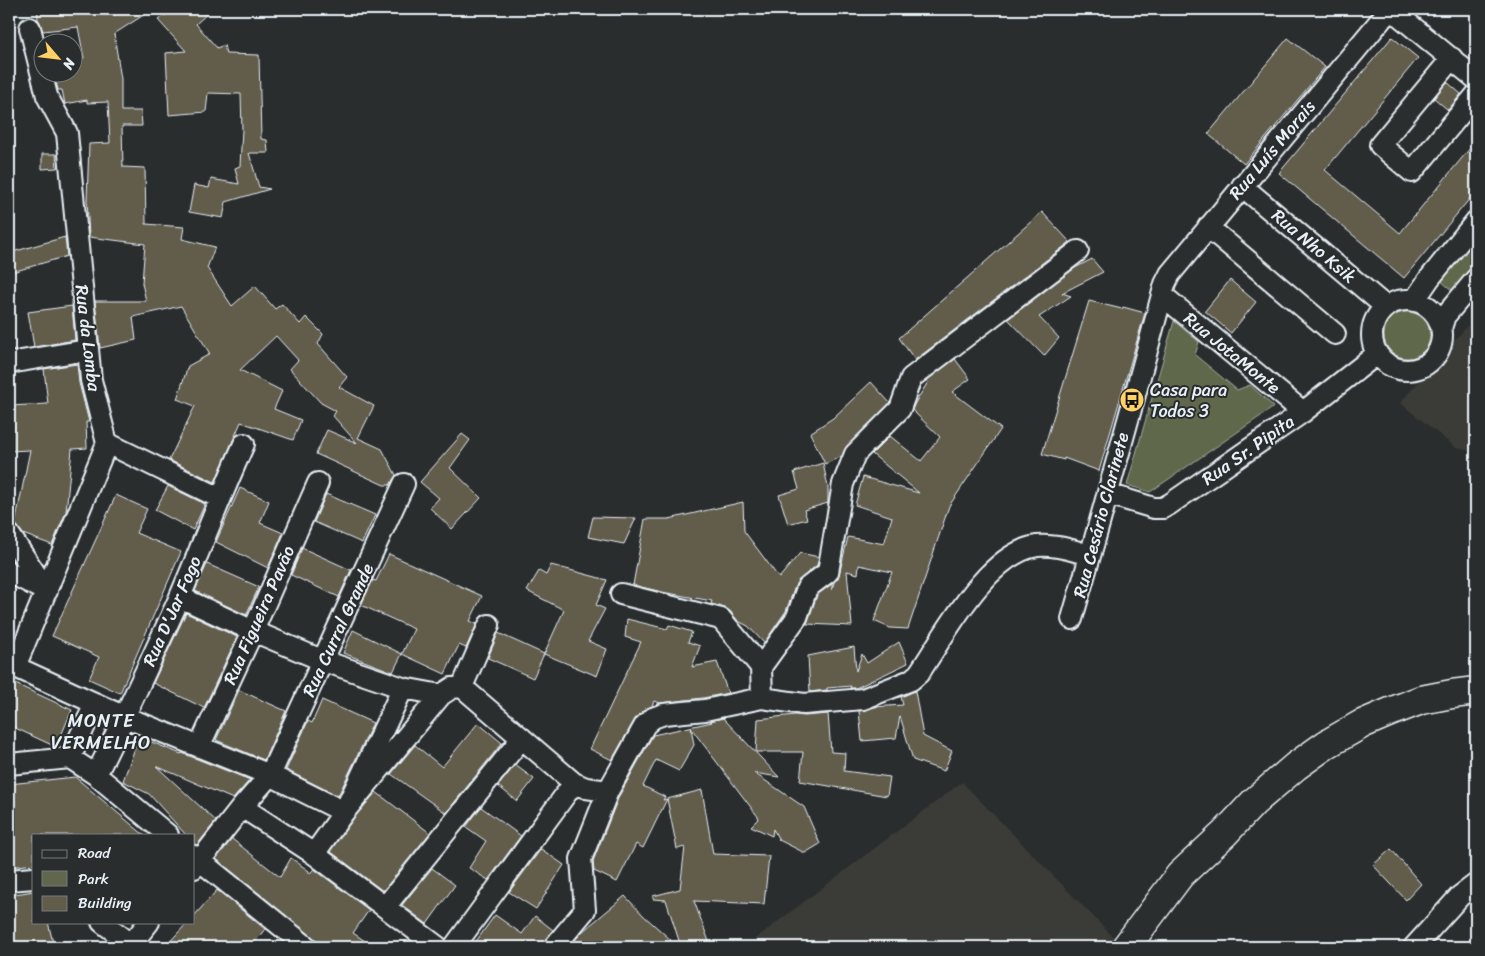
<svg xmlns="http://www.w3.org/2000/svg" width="1485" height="956" font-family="Sriracha,sans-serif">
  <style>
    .built { fill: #3b3b37 }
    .green { fill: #61674c; stroke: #a4aca2 }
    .building { fill: #625c4b; stroke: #e8f1f8 }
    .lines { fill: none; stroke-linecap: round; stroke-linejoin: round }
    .minor-casing { stroke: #e8f1f8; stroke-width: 24 }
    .primary-casing { stroke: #e8f1f8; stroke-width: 31 }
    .minor { stroke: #2a2d2e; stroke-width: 20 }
    .primary { stroke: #2a2d2e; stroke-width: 28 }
    .labels { text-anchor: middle; stroke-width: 4; stroke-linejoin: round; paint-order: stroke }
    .street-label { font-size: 18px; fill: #e8f1f8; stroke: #2a2d2e }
    .poi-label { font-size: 18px; fill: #e8f1f8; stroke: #2a2d2e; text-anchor: start }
    .neighbourhood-label { font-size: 19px; letter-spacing: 1px; fill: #e8f1f8; stroke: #2a2d2e }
  </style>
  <rect width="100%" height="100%" fill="#2a2d2e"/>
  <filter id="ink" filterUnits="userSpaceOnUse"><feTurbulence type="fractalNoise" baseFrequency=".02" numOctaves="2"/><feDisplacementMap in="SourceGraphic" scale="10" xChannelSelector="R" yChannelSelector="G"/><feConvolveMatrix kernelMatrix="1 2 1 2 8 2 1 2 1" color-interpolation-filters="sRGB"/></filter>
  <g filter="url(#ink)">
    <path class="built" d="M1476,316V452L1456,448L1400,403Z
      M962,782L1123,947H744Z"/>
    <path class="green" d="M1476,238V266L1454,292L1441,281Z
      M1384 335a23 23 0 1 1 46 0a23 23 0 1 1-46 0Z
      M1174,321L1199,342L1195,355L1237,390L1250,385L1274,407L1150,492L1127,485Z"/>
    <path class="building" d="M37,9H102L114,15L129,9H153L114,34L121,79V111H141L142,126H122L123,167L145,168L146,224L184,227L182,239L215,247L207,268L232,306L255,286L275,309L282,304L300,324L306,317L323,334L318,344L347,377L339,387L374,406L358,438L382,449L396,475L390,485H384L316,454L327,430L357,443L333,416L336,411L321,403L290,369L298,360L276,336L240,370L282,391L274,409L301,420L293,440L241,422L215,482L169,460L195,406L177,399L188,366L210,354L181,306L133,317L136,340L100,348L95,301H146L142,283L145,244L89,237L87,200L89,144L110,143L108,102L87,103V100L65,104L62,90H58L54,72H72V59L84,58L78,27L43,31L38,19Z
      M174,9H212L196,24L217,48L224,45L226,54L259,55L261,139L267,140L268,153H249L259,187L270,189L226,202L223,218L189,212L194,185L209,188L211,179L239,184L235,168L240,166L242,130L241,94L208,93L206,112L169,115L166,53L186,51L158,20Z
      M1392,37L1418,58L1325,170L1400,233L1476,141V191L1404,278L1279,173Z
      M1288,38L1325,67L1244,164L1208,134Z
      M1447,82L1461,94L1448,110L1434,98Z
      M42,154H56L57,168L42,169Z
      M1042,212L1070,242L915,360L899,338Z
      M65,237L67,256L9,273V253Z
      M1092,259L1103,272L1062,293L1071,296L1039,317L1059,338L1044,356L1008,319L1075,268Z
      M1230,280L1256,302L1231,333L1205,311Z
      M1089,301L1122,309L1123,307L1145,313L1099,471L1064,458V460L1042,454Z
      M72,306L75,340L34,347L28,312Z
      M955,359L970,379L952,392L1001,429L949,506L908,629L890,628L874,621L892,572L859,565L858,574L847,571L852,626L807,624L817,595L832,584V590L834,582L839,575L848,537L884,544L892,517L855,505L863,477L919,493L872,454L890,436L921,461L940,437L912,410L915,403L928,382L927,380Z
      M77,364L79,383L89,422H86L87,448L72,449L66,512L52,545L23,534L15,524L30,450L9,451V406L48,404L44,369Z
      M871,382L890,403L847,446L842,456L825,464L810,433L833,418Z
      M462,434L470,440L450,468L481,498L452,529L430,508L439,498L420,482Z
      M823,463L828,487V503L804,510L807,519L788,524L779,495L799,489L794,472Z
      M168,486L205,504L193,530L155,510Z
      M240,488L269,501L260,523L283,533L268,568L216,542Z
      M326,494L375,515L362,543L314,522Z
      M116,495L147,509L136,533L181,552L120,693L89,679L99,657L52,636Z
      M743,502L744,531L779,578L800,553L819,557L817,565L800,579L796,584L786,611L764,643L748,626L738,621L730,611L724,607L711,604L712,601L662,592L633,585L645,519H669Z
      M593,517L636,518L624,544L588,537Z
      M302,548L351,570L339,597L291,575Z
      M389,554L482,596L470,621L477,624L466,648L459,645L445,674L402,654L414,629L361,605L373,580L376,581Z
      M207,564L259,587L246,615L195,591Z
      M551,565L607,580L596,605L605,609L588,641L607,649L597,676L544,654L564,610L527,591L539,571L546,575Z
      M186,613L237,637L204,708L153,683Z
      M627,619L667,629L669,625L692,632L688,642L700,646L692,667L717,662L728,693L703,698L660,703L654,701L652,706L645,709L635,719L612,760L590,749L641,642L625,637Z
      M353,630L402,654L393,672L343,653Z
      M498,633L544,654L533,678L488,658Z
      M899,642L908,663L856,688H850L851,686L827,688V690L810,692L808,656L854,647L856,671L862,654L867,663Z
      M9,681L72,710L56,747L9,725Z
      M239,690L286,711L264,760L216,740Z
      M915,691L923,736L952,751L944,771L913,760L900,716L896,738L862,741L859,711L874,707L903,705L901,697Z
      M322,700L373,723L338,796L286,770L308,721L312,723Z
      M828,714L831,752L845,753L844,771L890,777L887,796L800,781L803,752H756L758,719L795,715L805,716Z
      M723,718L779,777L754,773L804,807L820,844L805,853L779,840L773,829L772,836L751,826L759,818L691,728L694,745L679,771L656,760L643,786L665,797L663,800L667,799L643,848L636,844L617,882L594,871L593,861L619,796L653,735L712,722L710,721Z
      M478,723L502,743L446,813L391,774L415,745L442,767Z
      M139,737L181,754L182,753L250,780L233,799L156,766L216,821L197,845L194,844V835H186L149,794L123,781Z
      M515,765L534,779L517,801L498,786Z
      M75,777L144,835H34V864L9,867V784Z
      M702,790L713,854L769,856L764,904L694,901L711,947H681L666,900L653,899V896L680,889L685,847L677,849L667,799Z
      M376,792L430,833L383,891L330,851L353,819Z
      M481,807L521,836L488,880L469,868L486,841L466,827Z
      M232,839L280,877L291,858L309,871V874L314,869L369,910L353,933L374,947H321L318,946L314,938L216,859Z
      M541,849L564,865L536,909L509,892Z
      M1391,849L1421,884L1406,900L1373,865Z
      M432,868L455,885L427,924L402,905Z
      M217,890L265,929L251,947H165L188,922H194V916Z
      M34,891V922H48L54,947H9V895Z
      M625,896L644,916L671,940L664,947H569L582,932Z
      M495,915L522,934L535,916L553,930L545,940L542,947H472Z"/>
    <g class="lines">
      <defs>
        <path id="minor" d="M1391,9L1476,79
          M1452,58L1380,145L1412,172L1476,95
          M1242,186L1386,307
          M1208,227L1335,334
          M1162,295L1303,412
          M1372 335a35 35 0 1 1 70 0a35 35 0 1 1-70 0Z
          M1414,301L1429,279L1476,221
          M1441,328L1445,316L1476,279
          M9,363L87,350
          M107,443L220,498
          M1108,494L1154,508H1163L1170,504L1303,412L1377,354
          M9,534L47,591
          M9,572L45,591
          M621,594L721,619L761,667
          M180,597L253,631L324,661L403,688
          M1072,619C1104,508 1135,396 1165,284L1170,274L1390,9
          M9,664L125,717L270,775L344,812L441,695L452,688L462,687L574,783L586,788L608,791L645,725L653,718L664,714L705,710L762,698L804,704L863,699L911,680L919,673C945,635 987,553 1037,546C1055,544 1074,551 1090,555
          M15,667L107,443L91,380L67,133L47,96L30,28
          M462,687L489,625
          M762,698L761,667L797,617L807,588L828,572L843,484L855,454L900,409L911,378L1078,251
          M199,747L253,631L318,483
          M70,758L96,775L168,835
          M70,758L95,704
          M9,764L70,758
          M96,775C125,717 152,658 179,599C201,548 221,495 244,444
          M242,807L314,854L344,812L403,688L441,695
          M314,854L438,947
          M194,856L307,947
          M194,868L242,807L270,775L404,484
          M9,880L34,878
          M385,907L522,738
          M102,922L135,947
          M129,947L149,922
          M454,947L574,783
          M554,947L585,910L581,859L608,791
          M1414,947L1460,896L1476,884"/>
        <path id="primary" d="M1126,947L1180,875L1225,833L1254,802L1296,766L1327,744L1362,724L1390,712L1421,700L1452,694L1476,691"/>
      </defs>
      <use href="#minor" class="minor-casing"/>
      <use href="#primary" class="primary-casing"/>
      <use href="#minor" class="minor"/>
      <use href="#primary" class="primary"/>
    </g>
  </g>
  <defs>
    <symbol id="bus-disc" viewBox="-11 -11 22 22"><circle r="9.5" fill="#ffd166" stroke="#2a2d2e"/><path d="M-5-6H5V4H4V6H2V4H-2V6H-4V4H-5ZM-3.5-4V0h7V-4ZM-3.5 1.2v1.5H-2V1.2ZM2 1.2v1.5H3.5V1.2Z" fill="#111"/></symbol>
  </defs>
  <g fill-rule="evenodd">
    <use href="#bus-disc" x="1118" y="386" width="28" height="28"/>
  </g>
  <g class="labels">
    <g class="street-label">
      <text transform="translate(1272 150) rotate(-50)" y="6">Rua Luís Morais</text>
      <text transform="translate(1314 246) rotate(40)" y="6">Rua Nho Ksik</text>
      <text transform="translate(88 338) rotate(83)" y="6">Rua da Lomba</text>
      <text transform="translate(1232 353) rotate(39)" y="6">Rua JotaMonte</text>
      <text transform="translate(1248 450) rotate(-35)" y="6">Rua Sr. Pipita</text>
      <text transform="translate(1101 515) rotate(-75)" y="6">Rua Cesário Clarinete</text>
      <text transform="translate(172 611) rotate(-66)" y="6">Rua D'Jar Fogo</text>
      <text transform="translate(259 615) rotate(-66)" y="6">Rua Figueira Pavão</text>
      <text transform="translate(338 630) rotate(-65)" y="6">Rua Curral Grande</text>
    </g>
    <g class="poi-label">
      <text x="1150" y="396">Casa para<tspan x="1150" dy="21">Todos 3</tspan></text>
    </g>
    <g class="neighbourhood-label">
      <text x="101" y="727">MONTE<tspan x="101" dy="22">VERMELHO</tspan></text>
    </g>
  </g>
  <rect width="1485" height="956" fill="none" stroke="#2a2d2e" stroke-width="30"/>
  <rect x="15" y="15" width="1455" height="926" fill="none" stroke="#e8f1f8" stroke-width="2" filter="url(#ink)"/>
  <rect x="32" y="834" width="162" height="90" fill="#2a2d2e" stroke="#767b7f"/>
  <rect x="42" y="850" width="25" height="8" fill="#2a2d2e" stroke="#767b7f"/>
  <text x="78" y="858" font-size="15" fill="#e8f1f8">Road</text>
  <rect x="42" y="871" width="25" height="15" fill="#61674c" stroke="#767b7f"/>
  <text x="78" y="884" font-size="15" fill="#e8f1f8">Park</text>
  <rect x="42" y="896" width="25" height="15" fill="#625c4b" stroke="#767b7f"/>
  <text x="78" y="908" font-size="15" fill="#e8f1f8">Building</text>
  <g transform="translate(58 58) rotate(118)"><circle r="24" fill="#2a2d2e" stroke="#767b7f"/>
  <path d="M0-4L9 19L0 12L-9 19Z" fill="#ffd166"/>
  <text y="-8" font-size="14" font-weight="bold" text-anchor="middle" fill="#e8f1f8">N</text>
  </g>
</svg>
